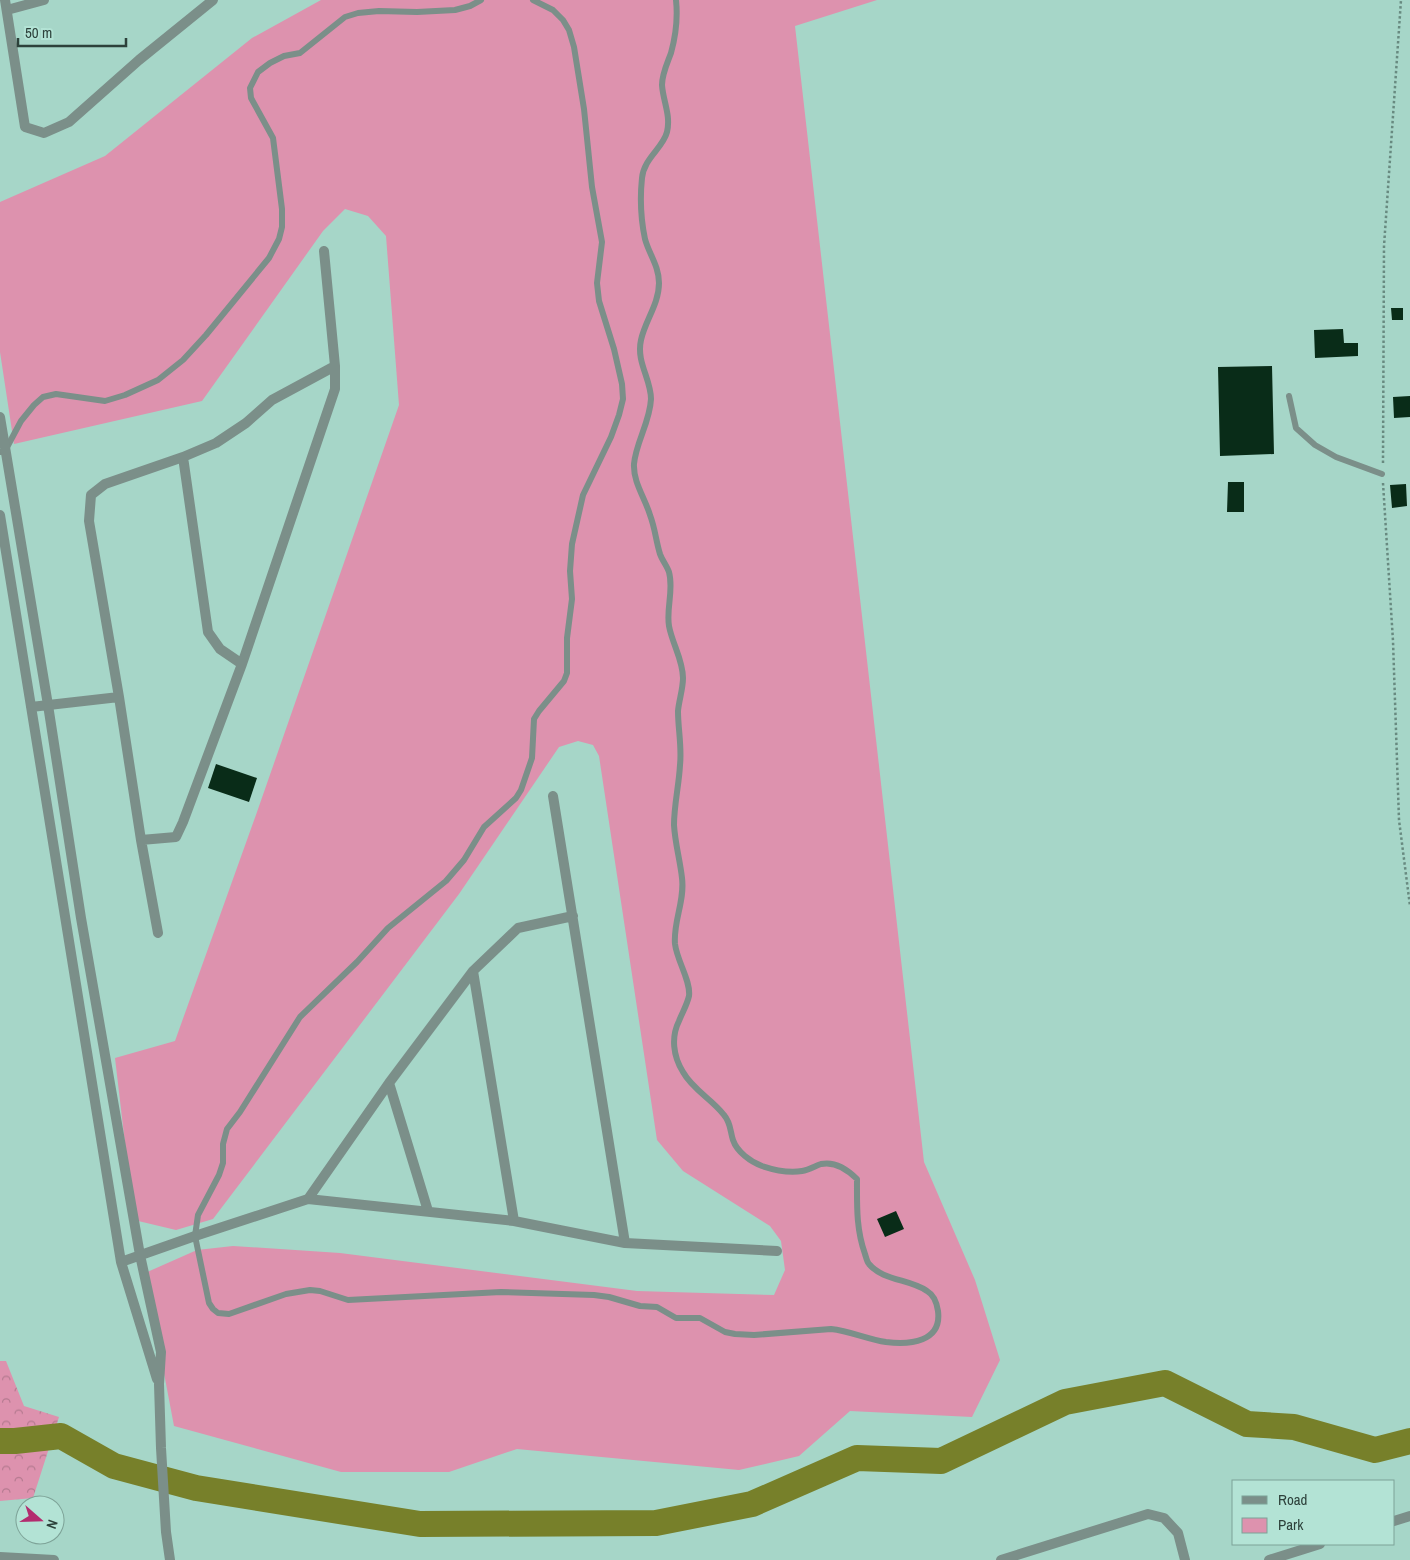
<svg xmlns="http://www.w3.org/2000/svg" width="1410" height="1560" font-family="'Archivo Narrow',sans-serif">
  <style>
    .green { fill: #dd92ae }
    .forest { fill: url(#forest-crowns) }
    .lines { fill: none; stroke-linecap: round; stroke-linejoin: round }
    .river { stroke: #77802a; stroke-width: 26 }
    .building { fill: #092c18 }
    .path { stroke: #688a80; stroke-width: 2.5; stroke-dasharray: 2.5 2.5; stroke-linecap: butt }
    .service { stroke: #7b8f89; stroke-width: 6 }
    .minor { stroke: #7b8f89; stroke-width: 10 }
  </style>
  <defs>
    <pattern id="forest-crowns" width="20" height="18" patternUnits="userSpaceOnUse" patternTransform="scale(1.25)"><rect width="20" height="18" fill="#dd92ae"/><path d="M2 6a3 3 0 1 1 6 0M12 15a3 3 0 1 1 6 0" fill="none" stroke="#b4798f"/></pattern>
  </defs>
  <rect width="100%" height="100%" fill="#a6d6c8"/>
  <path class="green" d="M321,0H877L795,26L924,1162L975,1280L1000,1360L972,1417L850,1411L799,1456L739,1470L517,1449L449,1472H341L174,1426L145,1273L197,1250L233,1246L340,1253L637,1291L774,1295L785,1270L781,1241L770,1226L683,1171L657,1140L599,756L593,745L578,741L559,747L459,894L213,1219L176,1230L134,1220L115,1058L175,1041L257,812L399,405L386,236L368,216L345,209L323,231L202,401L14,444L0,352V202L105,156L252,38Z"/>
  <path class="forest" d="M0,1361H6L24,1406L59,1417L33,1498L0,1501Z"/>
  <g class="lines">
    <path class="river" d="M0,1441H15L61,1436L114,1466L196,1488L420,1524L656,1523L752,1504L857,1458L941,1461L1065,1402L1165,1383L1247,1424L1294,1427L1375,1450L1410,1441"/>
  </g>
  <path class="building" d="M1391,308H1403V320H1392Z
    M1343,329L1344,343H1358V356L1315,358L1314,330Z
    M1272,366L1274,454L1220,456L1218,367Z
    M1410,396V417L1394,418L1393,397Z
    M1228,482H1244V512H1227Z
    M1406,484L1407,506L1392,508L1390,485Z
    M216,764L257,778L249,802L208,788Z
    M896,1211L904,1229L885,1237L877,1219Z"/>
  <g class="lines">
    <path class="path" d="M1383,463L1384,246L1401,0
      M1383,483L1393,641L1399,820L1410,906"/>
    <path class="service" d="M533,0L553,10L563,20L569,30L574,47L584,109L592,187L602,242L597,283L599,301L614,349L622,384L623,399L619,415L611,437L583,495L572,544L570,571L572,599L567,638V673L564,681L539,711L534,719L532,758L521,790L516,798L484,827L464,860L446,881L388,928L357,962L300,1017L240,1112L227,1129L223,1144V1163L219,1175L198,1215L195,1236L209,1303L213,1309L218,1313L229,1314L286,1294L310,1290L320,1291L348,1300L501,1292L594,1295L609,1297L640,1306L657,1307L676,1318H700L725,1332L735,1334L754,1335L831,1329C850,1331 867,1339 886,1342C910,1345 942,1342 938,1311C937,1304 934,1295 927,1291C910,1279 883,1281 869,1264C867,1262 866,1257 865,1254C856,1229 857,1205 857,1179C847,1169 835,1161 821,1164C815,1166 809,1170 802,1171C790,1173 774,1170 762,1166C751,1162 737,1152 733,1140C730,1131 731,1123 724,1115C712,1099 693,1090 683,1072C673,1056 671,1037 679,1021C682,1013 687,1005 689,996C691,981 677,961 675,944C673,922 685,901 682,878C680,860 675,843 674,825C674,805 679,785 680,765C682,747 678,729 678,711C679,700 683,689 683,678C683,660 672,643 669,626C666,608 674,590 669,572C667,566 662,560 660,554C656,541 655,528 650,515C645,498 633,482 634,464C636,442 650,422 651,399C651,379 636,362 641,340C645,321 659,304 659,283C659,266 649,254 645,239C641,220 640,197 642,178C644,158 663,148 667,132C671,115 663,101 662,85C662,74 667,64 671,53C676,35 678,19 676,0
      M1289,396L1296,428L1315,445L1336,457L1382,474
      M0,452L5,451L21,421L34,405L43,397L56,394L105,401L125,395L158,380L183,360L206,335L269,258L279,239L282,227V209L273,138L251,98L250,88L258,72L270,63L284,56L300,53L345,17L358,13L379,11L417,12L455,10L470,6L481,0"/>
    <path class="minor" d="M5,0L25,127L44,133L69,122L139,60L213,0
      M7,10L44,0
      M0,417L48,705L81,918L140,1255L161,1352L159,1384L161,1448L166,1532L170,1560
      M183,457L208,632L220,649L242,664
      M0,515L121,1262L157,1379
      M31,707L119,697
      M553,796L625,1243
      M141,840L176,837L183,822L242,664L335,389V366L324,251
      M158,933L141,840L119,697L89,521L91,495L105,484L183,457L216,443L246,423L272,400L335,366
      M473,971L514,1221
      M389,1083L428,1211
      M308,1199L389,1083L473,971L518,928L573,916
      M121,1262L195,1236L308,1199L514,1221L625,1243L777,1251
      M1394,1521L1410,1516
      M0,1557L54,1560
      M1001,1560L1148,1514L1164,1518L1178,1533L1185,1560
      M1269,1560L1320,1544"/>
  </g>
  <rect x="1232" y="1480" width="162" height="65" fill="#b3e3d5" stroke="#7da297"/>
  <rect x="1242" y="1496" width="25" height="8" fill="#7b8f89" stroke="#7da297"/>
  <text x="1278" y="1505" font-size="15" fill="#2d413b">Road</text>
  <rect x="1242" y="1518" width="25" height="15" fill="#dd92ae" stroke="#7da297"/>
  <text x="1278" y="1530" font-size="15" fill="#2d413b">Park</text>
  <g transform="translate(40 1520) rotate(110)"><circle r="24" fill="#b3e3d5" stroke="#7da297"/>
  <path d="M0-4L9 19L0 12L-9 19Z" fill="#b32c6f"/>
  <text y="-8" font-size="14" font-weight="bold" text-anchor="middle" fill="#2d413b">N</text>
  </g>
  <path d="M18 38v8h108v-8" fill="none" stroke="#2d413b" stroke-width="2.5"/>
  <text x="25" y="38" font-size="15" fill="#2d413b" stroke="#b3e3d5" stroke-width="4" paint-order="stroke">50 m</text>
</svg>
